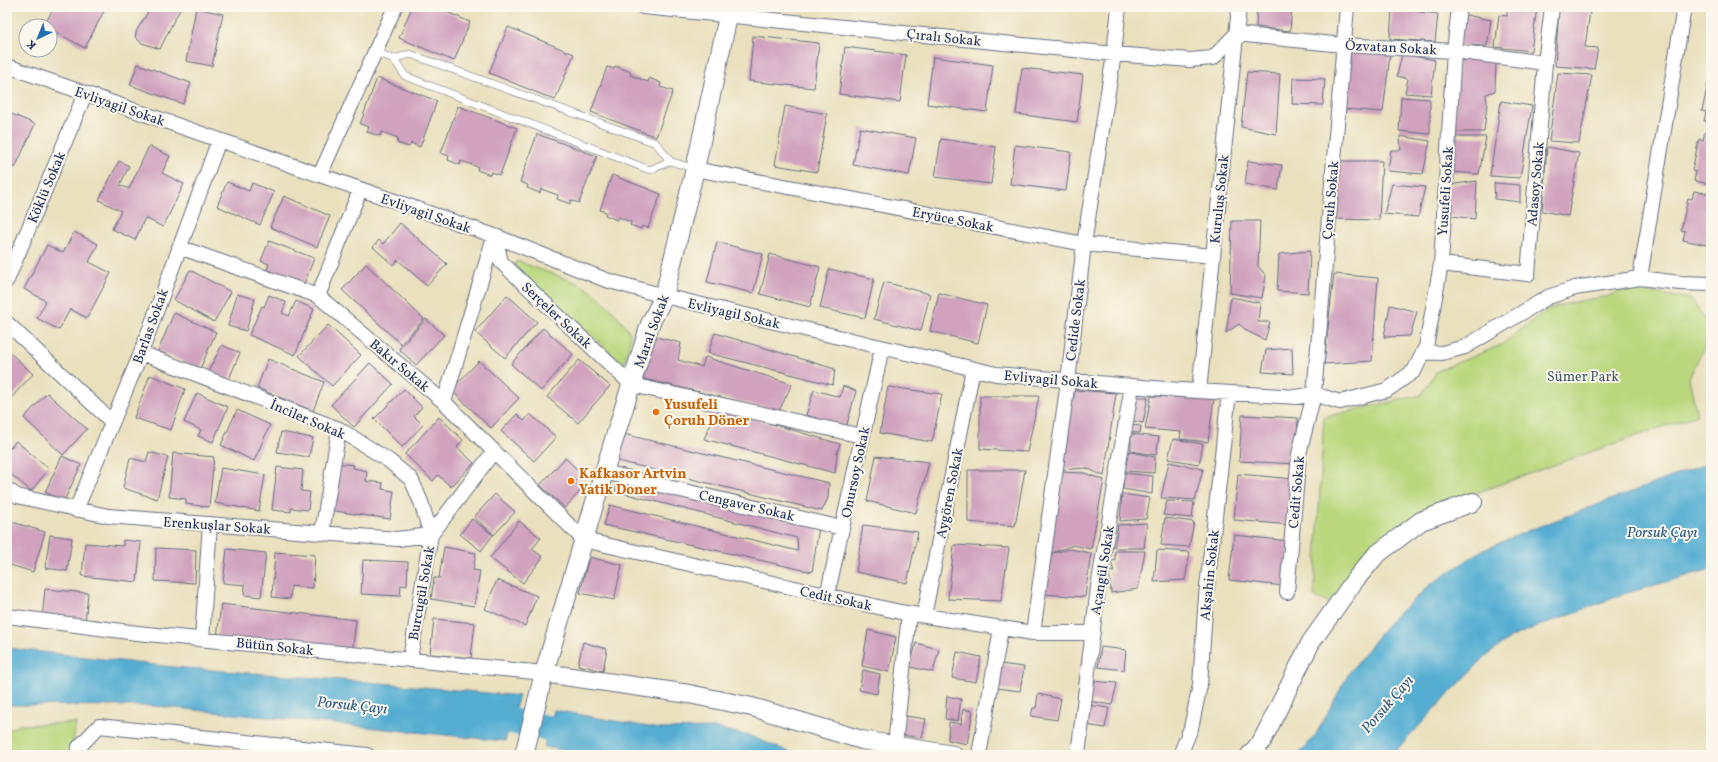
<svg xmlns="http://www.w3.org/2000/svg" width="1718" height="762" font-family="Vollkorn,serif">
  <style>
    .green { fill: #bad77d; stroke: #6a836e }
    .water { fill: #55aed2; stroke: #386e98 }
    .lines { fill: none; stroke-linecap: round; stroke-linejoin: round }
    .river { stroke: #55aed2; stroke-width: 26 }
    .building { fill: #d0a2be }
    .service-casing { stroke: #636d80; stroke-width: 8 }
    .minor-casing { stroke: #636d80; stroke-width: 16 }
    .tertiary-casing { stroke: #636d80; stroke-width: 20 }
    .service { stroke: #fff; stroke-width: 7 }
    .minor { stroke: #fff; stroke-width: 14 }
    .tertiary { stroke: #fff; stroke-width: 18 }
    .food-dot { fill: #e8710a; stroke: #fbf7ec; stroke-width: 1.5 }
    .labels { text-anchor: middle; stroke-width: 4; stroke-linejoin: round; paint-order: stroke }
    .street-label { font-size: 14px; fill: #1b2f5e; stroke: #fbf7ec }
    .park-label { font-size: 14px; fill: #435966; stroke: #fbf7ec }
    .food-label { font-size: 14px; font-weight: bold; fill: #c56008; stroke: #fbf7ec; text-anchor: start }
    .water-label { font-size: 15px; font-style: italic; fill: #2f5b87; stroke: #fbf7ec }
  </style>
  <rect width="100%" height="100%" fill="#fbf7ec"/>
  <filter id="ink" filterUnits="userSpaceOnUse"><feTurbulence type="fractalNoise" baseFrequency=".025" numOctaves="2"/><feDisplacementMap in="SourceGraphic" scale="8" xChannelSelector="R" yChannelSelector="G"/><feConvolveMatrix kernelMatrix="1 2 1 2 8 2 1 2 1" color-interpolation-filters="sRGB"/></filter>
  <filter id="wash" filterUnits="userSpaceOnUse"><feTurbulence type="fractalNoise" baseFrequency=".012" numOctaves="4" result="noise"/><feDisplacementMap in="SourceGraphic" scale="16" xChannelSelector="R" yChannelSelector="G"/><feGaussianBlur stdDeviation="0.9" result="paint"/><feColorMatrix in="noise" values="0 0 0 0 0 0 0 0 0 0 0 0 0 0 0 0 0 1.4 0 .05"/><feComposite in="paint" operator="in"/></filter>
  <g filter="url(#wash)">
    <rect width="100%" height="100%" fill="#eae0be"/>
    <path class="green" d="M517,261L580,284L597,295L606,304L622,321L630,333V341L624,365L514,266Z
      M1621,291H1643L1691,299L1711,329V333L1689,378L1697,415L1548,467L1434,508L1407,520L1330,603L1314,597L1324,417L1421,395L1437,371L1501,345L1548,309L1574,302L1608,296Z
      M76,723L71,755H7V730L20,725Z"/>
    <path class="water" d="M1711,462V569L1627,593L1541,625L1512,637L1485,657L1446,697L1392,755H1298L1315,736L1349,673L1373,642L1391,620L1430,585L1481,551L1527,531Z
      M7,648L173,667L392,684L519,696L505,741L155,706L7,705Z
      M554,710L660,729L715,728L750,736L792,753L803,755H595L544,747Z"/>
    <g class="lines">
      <path class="river" d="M475,716L500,719L584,735"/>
    </g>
    <g id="blocks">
      <path class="building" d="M54,7H106L85,48L50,29V26H44Z
        M151,7H182L175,18L160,49L142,43L135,37L137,30Z
        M412,7H435L470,22L454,61L399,38Z
        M1257,7H1292L1290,31L1256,27Z
        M1507,7H1537L1531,51L1495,47L1499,15L1507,16Z
        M196,8L223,14L212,66L186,61Z
        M1559,8L1590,11L1585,47L1598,48L1594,69L1555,66Z
        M1392,9L1438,14L1435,42L1390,39Z
        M1461,14L1491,20L1487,46L1458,45Z
        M508,27L574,54L555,100L489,73Z
        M753,36L819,43L814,88L749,81Z
        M845,47L906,55L900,102L839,94Z
        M1351,52L1390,55L1383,112L1344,109Z
        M1402,54L1435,60L1431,95L1405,93L1408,79L1397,76Z
        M933,57L993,65L987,112L927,104Z
        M1459,58L1496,61L1495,91L1486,94L1487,103L1484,132H1453Z
        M138,64L191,83L183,104L130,85Z
        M615,66L631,72L630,75L648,82L649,78L661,83L660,87L673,91L656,137L591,112L607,67L614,69Z
        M1022,68L1083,75L1077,122L1016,114Z
        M1247,72L1280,74L1276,134L1241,127Z
        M1558,73L1592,75L1579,143L1549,141Z
        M377,78L437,101L420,147L411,143L409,147L397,143L398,138L382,132L380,136L367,132L369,127L360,124Z
        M1293,78L1325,79L1323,105L1292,104Z
        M1709,79L1711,80V122L1704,121L1706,112L1702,111Z
        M1401,97L1430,99V134L1399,131Z
        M1501,101L1532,106L1520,178L1490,176Z
        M458,106L517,128L500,175L491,172L490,175L477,170L478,167L461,161L460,165L448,160L449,156L441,153Z
        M785,106L827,114L817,172L775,165Z
        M7,112L35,124L15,168L7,164Z
        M860,128L916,138L909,175L853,165Z
        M1705,132L1711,133V184L1694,181L1696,172L1692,171L1699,139L1703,140Z
        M537,134L597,156L579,203L571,200L570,204L557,199L558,195L541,189L540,193L527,188L528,185L520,182Z
        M1400,136L1430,141L1423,174L1388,171L1391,150H1401Z
        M1454,137H1486L1479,174L1451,172Z
        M941,139L996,147L991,184L935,177Z
        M1015,145L1071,152L1066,191L1010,184Z
        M149,146L170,156L162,173L184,184L163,227L145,218L135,240L112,229L121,211L99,200L119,161L129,166L120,185L129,189Z
        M1547,147L1579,153L1568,216L1542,211Z
        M1248,161L1282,165L1278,190L1245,184Z
        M1341,161H1382L1379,220L1334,219Z
        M612,175L661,194L648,228L642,226L641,229L630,225L631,222L618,217L617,220L605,215L606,212L600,210Z
        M1477,181L1475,219L1446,215L1448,185Z
        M227,182L249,191L252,183L274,192L260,225L217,206Z
        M1494,183L1520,185V202L1495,199Z
        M1392,184L1425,187L1418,217L1384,214Z
        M1694,191L1711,194V246L1683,240L1685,231L1681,230L1688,198L1692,199Z
        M284,196L330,216L317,247L270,227Z
        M1232,221H1260L1258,266L1266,276L1262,298L1230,293Z
        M400,223L447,264L427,286L398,260L393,265L373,247L379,240L383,244Z
        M74,232L98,244L89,262L111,273L87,318L70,309L59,330L37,318L46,301L24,289L47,245L63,253Z
        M269,241L314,258L303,287L266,273L269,264L261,261Z
        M717,242L763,254L753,293L707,282Z
        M1310,251L1308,293L1277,291L1279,254Z
        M770,254L820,267L810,307L760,294Z
        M366,264L424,319L401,344L342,290Z
        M829,269L874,279L865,318L820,308Z
        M190,270L231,292L214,322L174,300Z
        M1334,274L1378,278L1372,361L1324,364Z
        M884,282L930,294L921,331L874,319Z
        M939,293L987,305L978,343L930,331Z
        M237,294L255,299L246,331L228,326Z
        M269,295L286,302L282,313L289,316L296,301L314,309L295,355L249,335L262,306L264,307Z
        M507,295L537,322L505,358L475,332Z
        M1231,297L1260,303L1258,322H1270L1265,340L1247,331L1239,324L1226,333Z
        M1390,305L1417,312L1410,336L1384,337Z
        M174,313L216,332L200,369L158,351Z
        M426,319L444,335L416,365L399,349Z
        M328,325L361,355L332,386L299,356Z
        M543,328L573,354L541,391L511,364Z
        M715,333L835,369L833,385L708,353Z
        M648,335L681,343L678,360L702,367L705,357L792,384L779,411L640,378Z
        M222,345L240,353L228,381L208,372Z
        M1292,348L1293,374L1262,372L1266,350Z
        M7,350L33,374L10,399L7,397Z
        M268,359L324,382L313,411L257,388Z
        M579,360L610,386L578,423L547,397Z
        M479,361L519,398L491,428L451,390Z
        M370,363L393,384L354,427L331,405Z
        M150,375L185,389L171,430L134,418Z
        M843,386L856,391L846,428L806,415L814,390L840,397Z
        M888,387L942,394L932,442L880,433Z
        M404,389L422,407L414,416L423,425L402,447L374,419Z
        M1075,390L1116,393L1104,476L1086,468L1060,470Z
        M47,393L87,429L63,455L24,418Z
        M197,393L228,407L213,442L198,436L201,430L184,422Z
        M980,396H1039L1027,452L980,449Z
        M1151,396L1214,399L1208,442L1180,439L1181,432L1145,429Z
        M1135,397H1148L1143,423L1133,421Z
        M718,408L840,444L837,453L835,473L704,439Z
        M237,410L270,425L254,461L221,445Z
        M517,414L524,421L530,414L556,437L534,461L501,431Z
        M1242,415L1298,418L1296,464L1239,461Z
        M439,417L463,440L457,447L474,463L451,487L438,475L433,481L405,454Z
        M1129,425L1141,426L1140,433L1127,432Z
        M281,432L313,438L309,457L277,452Z
        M619,433L829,483L828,498L822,511L614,460Z
        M1131,434L1159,437L1156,455L1131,451Z
        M1173,439L1203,444L1199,464L1168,459Z
        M16,441L49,469L31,491L7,471V452Z
        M1127,451L1155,457L1154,473L1125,471Z
        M149,452L168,457L157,499L123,488L130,458L146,462Z
        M173,453L214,457L209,507L186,504V499L169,497Z
        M62,456L81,465L64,501L45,492Z
        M876,456L929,462L916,513L867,501Z
        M565,458L582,474L574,482L582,489L565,508L540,485Z
        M1169,462L1203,469L1195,500L1161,498Z
        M335,463L354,465L353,468L367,471L366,481L383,483L382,489L394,491L390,519L328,510Z
        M277,467L303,470L301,491L310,492L308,510L291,508V512L272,510Z
        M221,468L265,475L259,511L215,503Z
        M968,470H1025L1015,526L968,522Z
        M1059,472L1084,473L1104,480L1091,549L1073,545L1049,554Z
        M1124,473L1153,476L1152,494L1123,489Z
        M619,474L819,527L812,572L604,525L610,505L798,551L797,538L615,491Z
        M1238,474L1294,479L1290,525L1234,520Z
        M495,494L515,512L494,535L474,517Z
        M1122,494L1150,498L1146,519L1120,521Z
        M1167,501L1194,502L1192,518L1163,515Z
        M1165,518L1194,522L1189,547L1161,545Z
        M472,519L493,535L481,551L460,534Z
        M9,521L45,532L33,572L7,564V528Z
        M519,521L541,538L532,549L543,557L523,583L490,558Z
        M1147,523L1144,548H1114L1118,525Z
        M863,525L918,532L907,583L856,572Z
        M50,535L72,538L67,571L45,568Z
        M1234,535L1289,541L1284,586L1229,580Z
        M123,540L141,542L137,582L82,576L85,543L123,546Z
        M954,545L1009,548L1001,601L948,599Z
        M444,547L476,553L473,570L480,571L474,606L431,599L434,578H439Z
        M156,548L196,550L195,583L155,581Z
        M227,549L266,553L261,597L244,595L245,585L223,583Z
        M1070,549L1091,553L1085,597L1043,594L1049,554Z
        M1157,550L1190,552L1185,580L1154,582Z
        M1115,551H1145L1138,589L1111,593L1109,571L1114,572L1111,562L1115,560Z
        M275,552L315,555L313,588L291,586L290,599L272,597Z
        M589,557L622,565L614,600L580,593Z
        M363,560L408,562L407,586L401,585L400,596L361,594Z
        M497,580L537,596L525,626L485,609Z
        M45,589L88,593L85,623L42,618Z
        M221,604L356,620L352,653L217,637Z
        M434,619L475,623L471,658L430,654Z
        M868,630L896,637L889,672L862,666Z
        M583,642L607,649L603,671L578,665Z
        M916,643L939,649L933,672L910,667Z
        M1101,647L1126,650L1124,670L1098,667Z
        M957,652L981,657L976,682L952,678Z
        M999,664L1024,667L1020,691L996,688Z
        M863,670L880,674L877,694L859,690Z
        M1090,681L1117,683L1112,705L1088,701Z
        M1038,694L1061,699L1057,720L1031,716L1033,708H1036Z
        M947,696L961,699L958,721L945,719Z
        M1088,705L1109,708L1105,728L1086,725Z
        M963,709L973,711L967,744L948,740L949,722L961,724Z
        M905,716L926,719L922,738L901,735Z
        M121,750L134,755H120Z"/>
    </g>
  </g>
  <g filter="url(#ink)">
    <use href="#blocks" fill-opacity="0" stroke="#636d80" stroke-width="1"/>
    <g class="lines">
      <defs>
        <path id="service" d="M375,52L394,59L405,76L650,170L670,161
          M394,59L410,54L656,143L670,161L695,169"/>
        <path id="minor" d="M643,7L1114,54L1190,60L1213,58L1236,34
          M1236,34L1343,45L1454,51L1545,63
          M7,66L495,236L606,280L664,296L996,374L1165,389L1297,397L1314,394L1340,402L1387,390L1414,371L1426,347L1441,264L1454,51L1459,7
          M695,169L1084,244L1213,256
          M320,175L395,7
          M495,236L501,262L632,385L862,436
          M179,247L318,296L444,402L584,540L900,612L1033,633H1093
          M1441,264L1528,274L1545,63L1552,7
          M1640,278L1684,7
          M7,280L85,94
          M318,296L360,190
          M7,323L112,422
          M1423,352L1442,353L1465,347L1548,297L1575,288L1640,278L1680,283L1711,284
          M141,353L339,429L388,460L411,479L421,502L431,535
          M1199,391L1239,7
          M444,402L494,237
          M604,472L842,528
          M7,489L17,496L108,516L397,539L431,535
          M76,510L141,353L219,140
          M322,533L339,429
          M1287,592L1299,454L1314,394L1347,7
          M827,596L882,348
          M7,616L137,633L544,673
          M924,616L973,369
          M1033,633L1068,381L1084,244L1114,54L1119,7
          M202,639L210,524
          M410,659L431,535L494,451
          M895,745L909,614
          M77,755L79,747L99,726L367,755
          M979,755L1001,629
          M1078,755L1098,587L1132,386
          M1180,755L1191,728L1200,685L1206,596L1229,393"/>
        <path id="tertiary" d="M544,673L689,694L752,707L862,740L953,755
          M524,755L544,673L604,472L650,324L664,296L695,169L730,7
          M1250,755L1262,741L1311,642L1355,580L1376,555L1421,521L1473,502"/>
      </defs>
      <use href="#service" class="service-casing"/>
      <use href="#minor" class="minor-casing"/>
      <use href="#tertiary" class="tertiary-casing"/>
      <use href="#service" class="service"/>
      <use href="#minor" class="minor"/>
      <use href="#tertiary" class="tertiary"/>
    </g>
  </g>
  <g class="food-dot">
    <circle cx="656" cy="412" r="4"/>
    <circle cx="571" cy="481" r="4"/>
  </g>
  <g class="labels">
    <g class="street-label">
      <text transform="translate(944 37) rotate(6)" y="5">Çıralı Sokak</text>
      <text transform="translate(1391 47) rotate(3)" y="5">Özvatan Sokak</text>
      <text transform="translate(120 106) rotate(19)" y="5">Evliyagil Sokak</text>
      <text transform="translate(1535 184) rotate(-85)" y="5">Adasoy Sokak</text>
      <text transform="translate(46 187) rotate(-67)" y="5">Köklü Sokak</text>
      <text transform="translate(1445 191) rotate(-86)" y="5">Yusufeli Sokak</text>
      <text transform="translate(1219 199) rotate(-84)" y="5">Kuruluş Sokak</text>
      <text transform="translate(1330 200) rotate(-85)" y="5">Çoruh Sokak</text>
      <text transform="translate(426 213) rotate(19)" y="5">Evliyagil Sokak</text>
      <text transform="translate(953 219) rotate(11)" y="5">Eryüce Sokak</text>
      <text transform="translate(734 313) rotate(13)" y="5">Evliyagil Sokak</text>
      <text transform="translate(557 315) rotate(43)" y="5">Serçeler Sokak</text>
      <text transform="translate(1075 320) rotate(-83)" y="5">Cedide Sokak</text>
      <text transform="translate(150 326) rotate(-70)" y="5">Barlas Sokak</text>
      <text transform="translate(651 331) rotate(-70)" y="5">Maral Sokak</text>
      <text transform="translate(400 365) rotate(40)" y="5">Bakır Sokak</text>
      <text transform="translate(1051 379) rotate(5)" y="5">Evliyagil Sokak</text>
      <text transform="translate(308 419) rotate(23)" y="5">İnciler Sokak</text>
      <text transform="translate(855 472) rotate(-78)" y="5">Onursoy Sokak</text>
      <text transform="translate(1296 492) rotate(-85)" y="5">Cedit Sokak</text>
      <text transform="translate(949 493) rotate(-79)" y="5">Aygören Sokak</text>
      <text transform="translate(747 505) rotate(13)" y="5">Cengaver Sokak</text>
      <text transform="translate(217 525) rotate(4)" y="5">Erenkuşlar Sokak</text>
      <text transform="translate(1102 570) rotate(-81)" y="5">Açangül Sokak</text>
      <text transform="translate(1209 575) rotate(-84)" y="5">Akşahin Sokak</text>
      <text transform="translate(421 593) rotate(-80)" y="5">Burcugül Sokak</text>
      <text transform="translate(836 598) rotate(12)" y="5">Cedit Sokak</text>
      <text transform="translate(275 646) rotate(6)" y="5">Bütün Sokak</text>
    </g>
    <g class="park-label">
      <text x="1583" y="381">Sümer Park</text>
    </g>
    <g class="food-label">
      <text x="664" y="409">Yusufeli<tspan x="664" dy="16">Çoruh Döner</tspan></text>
      <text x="579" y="478">Kafkasor Artvin<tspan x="579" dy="16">Yatik Doner</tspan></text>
    </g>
    <g class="water-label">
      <text x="1662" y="537">Porsuk Çayı</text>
      <text transform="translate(1387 704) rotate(-49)" y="5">Porsuk Çayı</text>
      <text transform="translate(352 705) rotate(6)" y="5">Porsuk Çayı</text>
    </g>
  </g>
  <rect width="1718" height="762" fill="none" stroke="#fbf7ec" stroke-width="24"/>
  <g transform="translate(38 38) rotate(224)"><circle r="19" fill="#fbf7ec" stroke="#a1a7b3"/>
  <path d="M0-3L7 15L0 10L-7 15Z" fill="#1f6fb2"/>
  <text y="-6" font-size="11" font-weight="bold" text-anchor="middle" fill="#1b2f5e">K</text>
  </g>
</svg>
